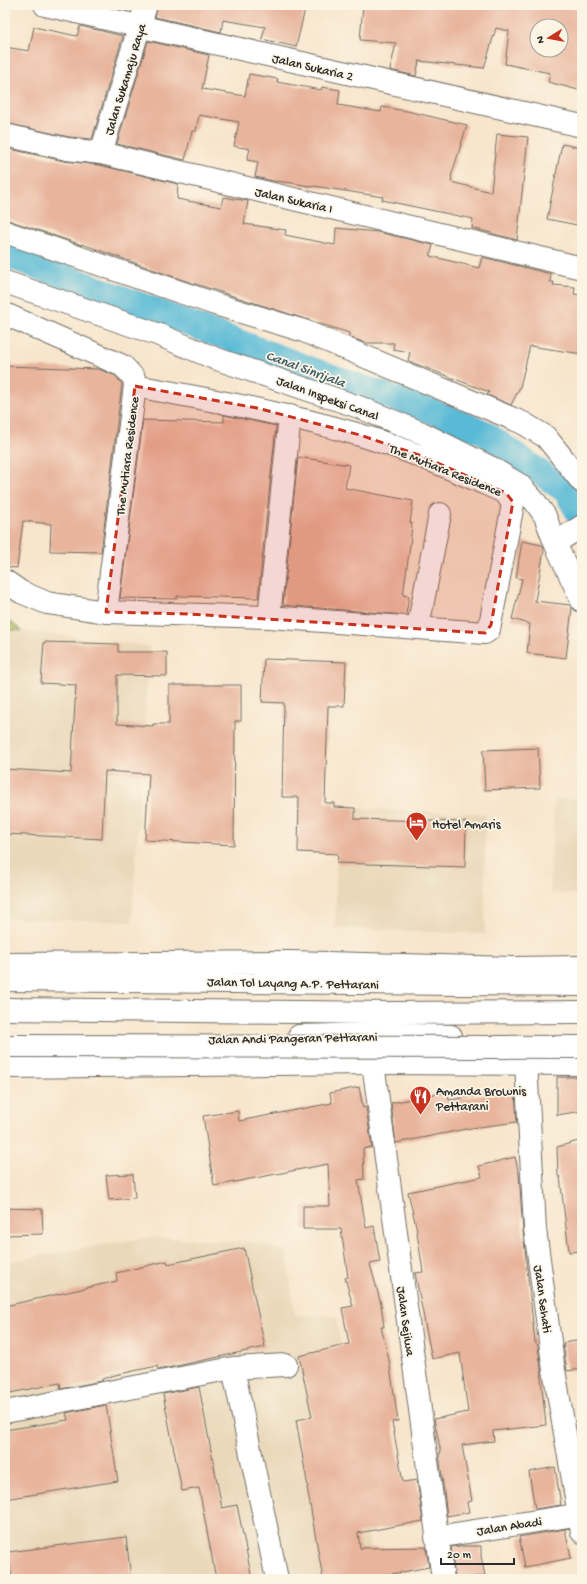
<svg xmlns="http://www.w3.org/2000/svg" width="587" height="1584" font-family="'Gochi Hand',sans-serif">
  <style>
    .built { fill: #ead8ba }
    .green { fill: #acbd61; stroke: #6c7446 }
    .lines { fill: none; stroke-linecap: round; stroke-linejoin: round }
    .canal { stroke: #58bad6; stroke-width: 26 }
    .building { fill: #e8b49b; fill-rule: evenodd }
    .minor-casing { stroke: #726c63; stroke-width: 24 }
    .highway-casing { stroke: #726c63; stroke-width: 24 }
    .minor { stroke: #fff; stroke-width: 22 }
    .highway { stroke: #fff; stroke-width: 22 }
    .highway-bridge-casing { stroke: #726c63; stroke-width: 24; stroke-linecap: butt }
    .highway-bridge { stroke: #fff; stroke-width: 22 }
    .marked { fill: #c8321e; fill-opacity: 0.2; stroke: #c8321e; stroke-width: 3; stroke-dasharray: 8 5; stroke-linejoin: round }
    .labels { text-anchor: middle; stroke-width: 3.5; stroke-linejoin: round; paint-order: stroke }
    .street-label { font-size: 13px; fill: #2b2b2b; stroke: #fcf5e5 }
    .poi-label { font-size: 13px; fill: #2b2b2b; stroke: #fcf5e5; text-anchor: start }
    .water-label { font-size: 14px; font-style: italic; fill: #3b5d67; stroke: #fcf5e5 }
  </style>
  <rect width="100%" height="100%" fill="#fcf5e5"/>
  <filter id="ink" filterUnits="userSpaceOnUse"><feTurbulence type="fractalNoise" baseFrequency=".025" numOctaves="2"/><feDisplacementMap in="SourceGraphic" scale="8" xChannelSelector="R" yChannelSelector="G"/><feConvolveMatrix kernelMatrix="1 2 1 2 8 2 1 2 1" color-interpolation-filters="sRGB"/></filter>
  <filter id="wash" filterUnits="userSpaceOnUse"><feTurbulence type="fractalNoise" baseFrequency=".012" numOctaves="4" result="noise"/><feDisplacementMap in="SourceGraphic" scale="16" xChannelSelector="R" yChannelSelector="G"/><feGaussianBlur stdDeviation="0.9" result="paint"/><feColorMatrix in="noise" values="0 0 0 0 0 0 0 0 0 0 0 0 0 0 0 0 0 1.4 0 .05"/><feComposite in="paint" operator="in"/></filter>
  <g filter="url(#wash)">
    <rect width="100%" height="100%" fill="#f7e5cc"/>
    <path class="built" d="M5,629L149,646L132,922L5,918Z
      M554,799H582V894H550Z
      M338,807L485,814V934L335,928Z
      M148,1237L259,1243L286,1251L295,1315L336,1316L374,1579H5V1262Z"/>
    <path class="green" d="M5,617L22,631L5,629Z"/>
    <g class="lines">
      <path class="canal" d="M5,254L312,370L431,411L483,432L566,491L582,518"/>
    </g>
    <g id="blocks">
      <path class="building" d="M158,5H306L296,47L262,39L265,27L223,20L221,32L155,17Z
        M363,5H582V91L548,82L550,73L505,64L509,31L496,28L484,68L419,61L416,76L390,70L396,43L360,40ZM537,26H561V50H537Z
        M80,26L123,36L92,139L69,137L5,123V47L29,51L34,27L77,36Z
        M148,41L209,55L202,89L245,96L249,74L278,79L277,82L321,90L322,87L340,90L338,105L381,112L382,107L407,111L467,125L451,177L452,178L451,182L491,192L497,134L528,137L517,240L472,228L473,219L382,200L383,197L314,186L313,187L293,183L273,181L255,177L258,162L247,160L250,149L234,146L239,122L199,115L196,131H192L185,160L117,144Z
        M562,144L582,148V226L547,219Z
        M5,148L64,161L99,165L178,184L177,199L221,207L223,197L248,201L244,224L286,230L285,235L335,245L336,228L378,232L433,245L430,256L479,268L482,257L551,274L550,282H554L553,285L575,287L574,294L582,295V354L530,346L520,387L511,405L487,395L489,392L408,361L410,352L393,349L394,343H366L349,337V333L180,279L82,244V245L5,219Z
        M5,366L99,369L116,376L122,384L101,552L50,551L51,524L23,521L17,568L5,567Z
        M224,415L276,426L258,598L177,596V599L120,598L143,420L224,422Z
        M298,457L349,465L345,488L413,501L410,523H412L410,546L403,595L409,596L406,615L283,605Z
        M522,541L542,545L544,550L535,601L570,605L572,608L566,658L527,653L530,624L512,619L522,579L516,578Z
        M44,642L118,644V652H167V676L117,675V724L153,726V724H169V685H241V721H235L234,845L145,840L149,774L105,771L102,839L5,834V769L71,773L76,685L41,683Z
        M264,659L346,662L344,706H328L325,803H334V807L355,808V819L466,822L465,867L337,863L338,854L298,852L299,797H282L284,703L262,702Z
        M538,748L540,788L485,790L483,750Z
        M557,1077H582V1111L557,1115Z
        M359,1087L363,1108L366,1107L372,1147L363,1149L364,1179L358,1180L366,1228L374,1226L380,1262L370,1264L381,1304L384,1327H381L389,1360L398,1421L392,1422L403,1482L417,1480L423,1521L358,1533L360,1548L426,1547L429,1567L365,1579H323L307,1487H308L296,1420L312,1417L299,1356L349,1344L342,1308L353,1306L345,1278L348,1277L341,1229H303V1206H330L328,1164L214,1186L203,1116L238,1111L239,1121L332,1103L330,1093Z
        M515,1090L517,1122L471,1128L396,1143L391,1103L447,1092L449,1100Z
        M582,1140V1251L569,1252L560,1177L558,1176L557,1147Z
        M515,1157L519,1174L523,1231L535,1342L538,1346L542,1374L541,1377L546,1425L493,1431L494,1441L462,1445L472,1501L467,1502L469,1512L447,1516L439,1453H441L434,1419L468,1412L460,1353L432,1359L415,1273L423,1272L416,1226L408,1192L482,1177L479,1166Z
        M133,1174L135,1198L109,1200L106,1175Z
        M5,1208L42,1209L43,1234L5,1235Z
        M244,1248L265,1347L158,1370L157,1366L115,1375L102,1379V1381L61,1389L60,1383L5,1394V1306L117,1281L116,1273L167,1261L168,1264Z
        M582,1340V1369L567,1371L563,1343Z
        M199,1387L222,1508L237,1505L252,1579H216L199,1488L182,1491L163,1394Z
        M106,1405L118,1481L5,1499V1430L68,1420L66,1413Z
        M555,1467L561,1505L535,1509L529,1472Z
        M565,1529L571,1558L525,1567L519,1537Z
        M126,1537L131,1578L12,1579L8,1552Z
        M459,1546H481V1556L485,1576L455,1579L451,1547Z"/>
    </g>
  </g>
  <g filter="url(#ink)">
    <use href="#blocks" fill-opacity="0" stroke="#726c63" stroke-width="1"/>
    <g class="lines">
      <defs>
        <path id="minor" d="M45,5L582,126
          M5,135L67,149L101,153L582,268
          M101,153L146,5
          M5,232L215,304L304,331L523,423L546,437L582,482
          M5,282L157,334L214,358L359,407L422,433L490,467L520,485L536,503L545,516L555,543L582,601
          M5,314L123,366L134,378L135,386L106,612
          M555,543L582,526
          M5,581L21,592L47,603L106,612L269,617L485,633L489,630L513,504L506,493C458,472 410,450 360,435C286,413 211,400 135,386
          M269,617L290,416
          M418,627L440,514
          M373,1063L443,1579
          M526,1063L535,1229L553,1364L582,1532
          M233,1368L277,1579
          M5,1412L233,1368L286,1365
          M436,1537L582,1514"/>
        <path id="highway" d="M5,964L290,962L513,968L582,967
          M5,980L582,985
          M5,1009L393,1013L582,1012
          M299,1036L373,1034L451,1036
          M5,1067L373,1063L582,1064"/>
      </defs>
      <use href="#minor" class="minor-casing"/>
      <use href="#highway" class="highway-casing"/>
      <use href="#minor" class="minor"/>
      <use href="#highway" class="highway"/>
      <defs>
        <path id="highway-bridge" d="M5,1046L582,1047"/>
      </defs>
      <use href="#highway-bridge" class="highway-bridge-casing"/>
      <use href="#highway-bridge" class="highway-bridge"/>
    </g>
  </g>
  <path class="marked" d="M135,386L257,408L360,435L419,455L506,493L513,502L491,625L485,633L189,614L106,612Z"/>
  <defs>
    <symbol id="hotel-pin" viewBox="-11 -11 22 30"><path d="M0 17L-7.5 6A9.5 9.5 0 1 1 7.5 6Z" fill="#c8321e" stroke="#fcf5e5"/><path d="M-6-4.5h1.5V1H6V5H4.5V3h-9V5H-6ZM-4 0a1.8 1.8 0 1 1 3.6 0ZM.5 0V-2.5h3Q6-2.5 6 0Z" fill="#fff"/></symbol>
    <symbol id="restaurant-pin" viewBox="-11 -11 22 30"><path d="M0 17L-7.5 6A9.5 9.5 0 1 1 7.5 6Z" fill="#c8321e" stroke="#fcf5e5"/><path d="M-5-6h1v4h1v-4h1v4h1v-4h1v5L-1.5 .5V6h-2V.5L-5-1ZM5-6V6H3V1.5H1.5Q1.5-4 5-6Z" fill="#fff"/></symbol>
  </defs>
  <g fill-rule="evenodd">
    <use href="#hotel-pin" x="404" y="810" width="25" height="34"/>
    <use href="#restaurant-pin" x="408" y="1084" width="25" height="34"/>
  </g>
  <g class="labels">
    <g class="street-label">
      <text transform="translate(313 66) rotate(13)" y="5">Jalan Sukaria 2</text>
      <text transform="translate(124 79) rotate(-73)" y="5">Jalan Sukamaju Raya</text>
      <text transform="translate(294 199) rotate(13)" y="5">Jalan Sukaria I</text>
      <text transform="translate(328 397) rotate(20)" y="5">Jalan Inspeksi Canal</text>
      <text transform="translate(126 456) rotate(-83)" y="5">The Mutiara Residence</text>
      <text transform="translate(446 469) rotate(22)" y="5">The Mutiara Residence</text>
      <text transform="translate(293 982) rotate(1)" y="5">Jalan Tol Layang A.P. Pettarani</text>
      <text transform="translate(293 1037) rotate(-1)" y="5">Jalan Andi Pangeran Pettarani</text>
      <text transform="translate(544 1299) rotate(82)" y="5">Jalan Sehati</text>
      <text transform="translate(407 1321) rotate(82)" y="5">Jalan Sejiwa</text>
      <text transform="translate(509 1525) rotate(-9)" y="5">Jalan Abadi</text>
    </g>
    <g class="poi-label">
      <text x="432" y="828">Hotel Amaris</text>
      <text x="436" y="1095">Amanda Brownis<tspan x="436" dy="15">Pettarani</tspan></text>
    </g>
    <g class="water-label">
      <text transform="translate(306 368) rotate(20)" y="5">Canal Sinrijala</text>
    </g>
  </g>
  <rect width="587" height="1584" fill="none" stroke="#fcf5e5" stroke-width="20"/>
  <g transform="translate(549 38) rotate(259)"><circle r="19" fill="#fcf5e5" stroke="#a8a49b"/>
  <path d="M0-3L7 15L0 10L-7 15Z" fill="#c8321e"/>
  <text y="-6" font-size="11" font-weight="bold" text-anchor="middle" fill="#2b2b2b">N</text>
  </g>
  <path d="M441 1558v6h73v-6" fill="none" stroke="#2b2b2b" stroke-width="2"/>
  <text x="447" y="1558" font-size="12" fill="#2b2b2b" stroke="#fcf5e5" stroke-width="3" paint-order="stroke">20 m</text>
</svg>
